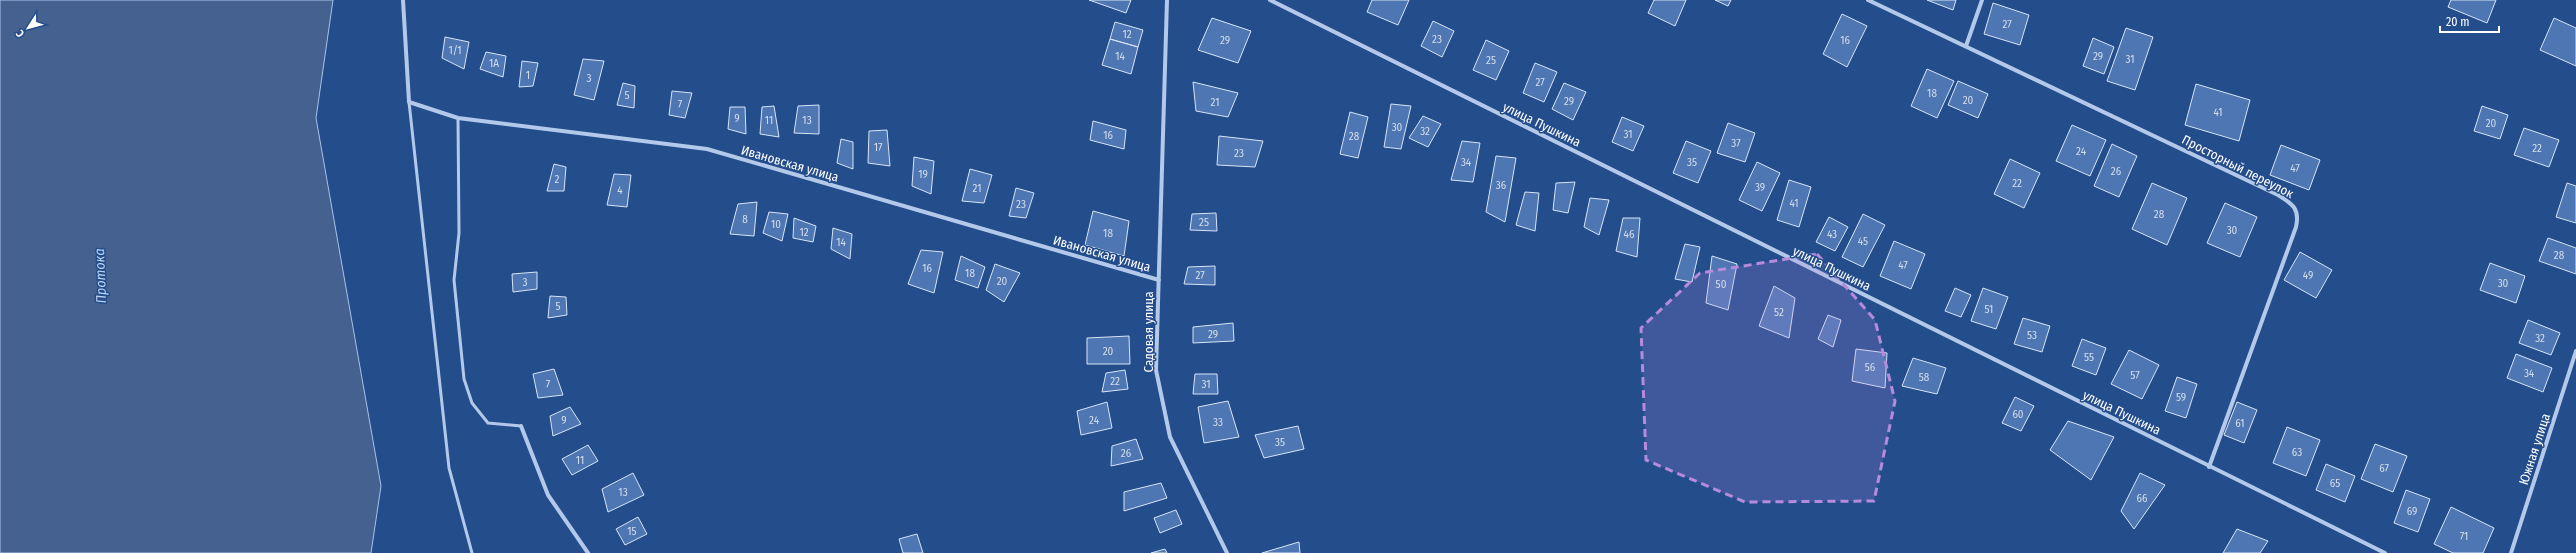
<svg xmlns="http://www.w3.org/2000/svg" width="2576" height="553" font-family="'Fira Sans Condensed',sans-serif">
  <style>
    .water { fill: #44618f; stroke: #a7c3eb }
    .building { fill: #4d76b3; stroke: #d7e5f8 }
    .lines { fill: none; stroke-linecap: round; stroke-linejoin: round }
    .lane { stroke: #b3c9ea; stroke-width: 3 }
    .street { stroke: #b3c9ea; stroke-width: 4 }
    .marked { fill: #b68bdc; fill-opacity: 0.2; stroke: #b68bdc; stroke-width: 3; stroke-dasharray: 8 5; stroke-linejoin: round }
    .labels { text-anchor: middle; stroke-width: 3; stroke-linejoin: round; paint-order: stroke }
    .number-label { font-size: 11px; fill: #d2ddec }
    .street-label { font-size: 13px; fill: #fff; stroke: #244d8c }
    .water-label { font-size: 14px; font-style: italic; fill: #bed4f2; stroke: #244d8c }
  </style>
  <rect width="100%" height="100%" fill="#244d8c"/>
  <path class="water" d="M0,0H333L316,118L381,486L371,553H0Z"/>
  <path class="building" d="M1089,0H1131L1126,13Z
    M1372,0H1409L1398,25L1367,12Z
    M1654,0H1686L1675,26L1648,13Z
    M1715,0H1731L1728,6Z
    M1927,0H1956L1953,10Z
    M2451,0H2496L2487,23L2448,7Z
    M1993,3L2029,15L2020,45L1984,34Z
    M1842,14L1867,26L1847,67L1823,54Z
    M1212,18L1251,31L1238,63L1198,50Z
    M2554,18L2576,28V66L2540,50Z
    M1433,21L1454,31L1442,57L1421,46Z
    M1115,22L1143,30L1138,47L1110,39Z
    M2126,28L2153,37L2135,90L2107,81Z
    M445,37L469,42L464,69L442,58Z
    M2093,38L2114,47L2104,74L2083,66Z
    M1110,39L1138,47L1131,74L1102,65Z
    M1486,40L1509,51L1496,80L1473,70Z
    M486,52L506,56L503,77L480,69Z
    M583,59L604,61L594,100L574,95Z
    M522,61L538,63L533,86L519,87Z
    M1535,63L1557,72L1544,102L1523,93Z
    M1927,69L1954,81L1937,118L1911,106Z
    M1958,81L1988,94L1978,118L1948,105Z
    M1193,82L1238,93L1228,117L1196,111Z
    M623,83L635,86L634,108L617,105Z
    M1564,83L1586,92L1573,120L1552,109Z
    M2196,84L2250,100L2239,141L2185,125Z
    M672,91L692,93L685,118L669,115Z
    M1391,104L1411,106L1401,149L1384,147Z
    M819,105V134L794,133L798,106Z
    M774,106L779,137L760,134L762,107Z
    M2482,106L2508,115L2500,139L2474,131Z
    M730,107H745L746,134L728,129Z
    M1350,112L1368,117L1358,158L1340,154Z
    M1423,116L1441,124L1428,147L1409,138Z
    M1622,117L1644,126L1633,151L1612,142Z
    M1093,121L1126,130L1124,149L1090,140Z
    M1728,123L1755,133L1745,162L1717,153Z
    M2072,125L2106,140L2090,176L2056,161Z
    M2524,128L2559,140L2549,167L2514,155Z
    M887,130L890,166L868,163L869,131Z
    M1219,136L1263,141L1255,167L1217,165Z
    M841,139L853,142V169L837,163Z
    M1462,141L1480,143L1473,182L1451,180Z
    M1686,141L1711,151L1698,183L1673,173Z
    M2112,144L2137,156L2119,197L2094,186Z
    M2281,145L2320,160L2309,190L2270,175Z
    M1496,156L1516,158L1505,222L1486,212Z
    M914,157L934,161L931,194L912,186Z
    M2010,159L2040,173L2024,208L1994,194Z
    M1757,162L1780,173L1762,211L1739,200Z
    M554,164L566,167L564,191H547Z
    M970,169L992,175L984,203L962,201Z
    M614,174L631,175L627,207L607,205Z
    M1789,180L1811,187L1799,227L1777,220Z
    M1575,182L1568,213L1553,210L1556,183Z
    M2152,183L2187,198L2167,245L2132,229Z
    M2567,183L2576,186V223L2556,217Z
    M1016,188L1034,193L1026,218L1009,216Z
    M1525,192L1539,193L1535,231L1516,225Z
    M1590,198L1609,200L1599,235L1584,227Z
    M757,202L754,236L730,234L738,204Z
    M2225,203L2257,217L2240,257L2207,243Z
    M1093,211L1129,221L1124,256L1085,245Z
    M769,212L788,214L782,241L763,233Z
    M1216,213L1217,231L1190,230L1192,214Z
    M1863,214L1885,225L1863,267L1842,257Z
    M1829,217L1848,227L1835,251L1816,242Z
    M794,218L816,226L813,242L793,238Z
    M1623,218H1640L1637,257L1616,251Z
    M833,228L852,234L850,259L831,249Z
    M2548,238L2576,248V274L2539,261Z
    M1894,241L1925,254L1911,289L1880,276Z
    M1685,244L1700,247L1692,282L1675,279Z
    M921,250L943,252L934,293L908,284Z
    M2300,252L2332,270L2316,298L2284,280Z
    M961,256L985,267L978,288L955,280Z
    M1712,256L1737,264L1728,310L1706,303Z
    M2490,263L2525,276L2516,303L2480,290Z
    M995,264L1020,273L1004,302L986,290Z
    M1215,266V285L1184,284L1188,267Z
    M537,272V289L513,292L512,274Z
    M1774,286L1795,298L1789,338L1759,326Z
    M1955,288L1971,295L1961,317L1945,311Z
    M1983,288L2008,297L1996,329L1971,321Z
    M550,296L566,297L567,315L548,318Z
    M1828,315L1841,320L1833,347L1818,339Z
    M2023,318L2050,326L2042,352L2014,344Z
    M2528,320L2560,333L2551,355L2519,343Z
    M1233,323L1234,341L1193,343V327Z
    M1129,336L1130,364H1087V338Z
    M2082,339L2106,348L2096,375L2072,366Z
    M1856,349L1887,353L1885,388L1852,381Z
    M2129,350L2159,365L2142,399L2111,384Z
    M2516,354L2552,368L2543,392L2507,378Z
    M1913,358L1946,368L1937,394L1902,386Z
    M554,369L563,395L538,398L533,374Z
    M1125,370L1128,389L1102,392L1106,373Z
    M1195,374H1217L1218,394H1193Z
    M2177,377L2197,384L2186,418L2165,411Z
    M2015,397L2034,406L2021,431L2002,423Z
    M1228,401L1239,437L1204,443L1198,407Z
    M1107,402L1112,428L1081,435L1077,411Z
    M2237,402L2257,410L2244,443L2224,435Z
    M570,407L581,424L553,436L550,416Z
    M2068,421L2114,437L2091,480L2050,450Z
    M1298,426L1304,449L1264,458L1255,435Z
    M2287,427L2320,440L2306,476L2273,463Z
    M1136,439L1143,459L1111,466L1112,446Z
    M2375,444L2407,456L2393,492L2361,479Z
    M588,445L598,461L572,475L562,459Z
    M2326,464L2355,476L2345,502L2316,490Z
    M633,473L644,495L608,512L602,489Z
    M2140,473L2165,485L2134,529L2121,511Z
    M1161,483L1167,498L1124,511V492Z
    M2406,490L2430,499L2418,532L2394,523Z
    M2451,507L2494,528L2483,553H2453L2434,544Z
    M1176,510L1182,524L1160,533L1154,518Z
    M638,517L647,534L625,545L616,529Z
    M2237,529L2268,541L2260,553H2223Z
    M917,534L923,553H903L899,539Z
    M1299,542L1300,553H1262Z
    M1165,549L1167,553H1151Z"/>
  <g class="lines">
    <path class="lane" d="M409,102L449,468L472,553
      M458,118L459,233L454,280L464,379L472,403L488,423L521,426"/>
    <path class="street" d="M403,0L409,102L458,118L707,149L1159,280
      M1167,0L1156,370L1170,437L1227,553
      M1270,0L2385,553
      M1868,0L2278,195C2293,204 2300,209 2296,227L2209,467
      M1966,46L1982,0
      M521,426L548,495L588,553
      M2511,553L2576,351"/>
  </g>
  <path class="marked" d="M1817,254L1875,320L1895,401L1874,501L1745,502L1646,460L1641,328L1700,273Z"/>
  <g class="labels">
    <g class="number-label">
      <text x="2007" y="28">27</text>
      <text x="1127" y="38">12</text>
      <text x="1437" y="43">23</text>
      <text x="1225" y="44">29</text>
      <text x="1845" y="44">16</text>
      <text x="455" y="54">1/1</text>
      <text x="1120" y="60">14</text>
      <text x="2098" y="60">29</text>
      <text x="2130" y="63">31</text>
      <text x="1491" y="64">25</text>
      <text x="494" y="67">1А</text>
      <text x="528" y="79">1</text>
      <text x="589" y="82">3</text>
      <text x="1540" y="86">27</text>
      <text x="1932" y="97">18</text>
      <text x="627" y="99">5</text>
      <text x="1968" y="104">20</text>
      <text x="1569" y="105">29</text>
      <text x="1215" y="106">21</text>
      <text x="680" y="108">7</text>
      <text x="2218" y="116">41</text>
      <text x="737" y="122">9</text>
      <text x="769" y="124">11</text>
      <text x="807" y="124">13</text>
      <text x="2491" y="127">20</text>
      <text x="1397" y="131">30</text>
      <text x="1425" y="135">32</text>
      <text x="1628" y="138">31</text>
      <text x="1108" y="139">16</text>
      <text x="1354" y="140">28</text>
      <text x="1736" y="147">37</text>
      <text x="878" y="151">17</text>
      <text x="2537" y="152">22</text>
      <text x="2081" y="155">24</text>
      <text x="1239" y="157">23</text>
      <text x="1466" y="166">34</text>
      <text x="1692" y="166">35</text>
      <text x="2295" y="172">47</text>
      <text x="2116" y="175">26</text>
      <text x="923" y="178">19</text>
      <text x="557" y="183">2</text>
      <text x="2017" y="187">22</text>
      <text x="1501" y="189">36</text>
      <text x="1760" y="191">39</text>
      <text x="977" y="192">21</text>
      <text x="620" y="194">4</text>
      <text x="1794" y="207">41</text>
      <text x="1021" y="208">23</text>
      <text x="2159" y="218">28</text>
      <text x="745" y="223">8</text>
      <text x="1204" y="226">25</text>
      <text x="776" y="228">10</text>
      <text x="2232" y="234">30</text>
      <text x="804" y="236">12</text>
      <text x="1108" y="237">18</text>
      <text x="1629" y="238">46</text>
      <text x="1832" y="238">43</text>
      <text x="1863" y="245">45</text>
      <text x="841" y="246">14</text>
      <text x="2559" y="259">28</text>
      <text x="1903" y="269">47</text>
      <text x="927" y="272">16</text>
      <text x="970" y="277">18</text>
      <text x="1200" y="279">27</text>
      <text x="2308" y="279">49</text>
      <text x="1002" y="285">20</text>
      <text x="525" y="286">3</text>
      <text x="2503" y="287">30</text>
      <text x="1721" y="288">50</text>
      <text x="558" y="310">5</text>
      <text x="1989" y="313">51</text>
      <text x="1779" y="316">52</text>
      <text x="1213" y="338">29</text>
      <text x="2032" y="339">53</text>
      <text x="2540" y="342">32</text>
      <text x="1108" y="355">20</text>
      <text x="2089" y="361">55</text>
      <text x="1870" y="371">56</text>
      <text x="2529" y="377">34</text>
      <text x="2135" y="379">57</text>
      <text x="1924" y="381">58</text>
      <text x="1115" y="385">22</text>
      <text x="548" y="388">7</text>
      <text x="1206" y="388">31</text>
      <text x="2181" y="401">59</text>
      <text x="2018" y="418">60</text>
      <text x="564" y="424">9</text>
      <text x="1094" y="424">24</text>
      <text x="1218" y="426">33</text>
      <text x="2240" y="427">61</text>
      <text x="1280" y="446">35</text>
      <text x="2297" y="456">63</text>
      <text x="1126" y="457">26</text>
      <text x="580" y="464">11</text>
      <text x="2384" y="472">67</text>
      <text x="2335" y="487">65</text>
      <text x="623" y="496">13</text>
      <text x="2142" y="502">66</text>
      <text x="2412" y="515">69</text>
      <text x="632" y="535">15</text>
      <text x="2464" y="540">71</text>
    </g>
    <g class="street-label">
      <text transform="translate(1542 124) rotate(26)" y="5">улица Пушкина</text>
      <text transform="translate(790 163) rotate(16)" y="5">Ивановская улица</text>
      <text transform="translate(2238 166) rotate(27)" y="5">Просторный переулок</text>
      <text transform="translate(1102 253) rotate(16)" y="5">Ивановская улица</text>
      <text transform="translate(1832 268) rotate(26)" y="5">улица Пушкина</text>
      <text transform="translate(1148 332) rotate(-90)" y="5">Садовая улица</text>
      <text transform="translate(2122 412) rotate(26)" y="5">улица Пушкина</text>
      <text transform="translate(2534 449) rotate(-72)" y="5">Южная улица</text>
    </g>
    <g class="water-label">
      <text transform="translate(100 276) rotate(-92)" y="5">Протока</text>
    </g>
  </g>
  <g transform="translate(28 28) rotate(234)" stroke="#244d8c" stroke-width="3" paint-order="stroke">
  <path d="M0-3L7 15L0 10L-7 15Z" fill="#ffffff"/>
  <text y="-6" font-size="11" font-weight="bold" text-anchor="middle" fill="#ffffff">С</text>
  </g>
  <path d="M2440 26v6h59v-6" fill="none" stroke="#ffffff" stroke-width="2"/>
  <text x="2446" y="26" font-size="12" fill="#ffffff" stroke="#244d8c" stroke-width="3" paint-order="stroke">20 m</text>
</svg>
